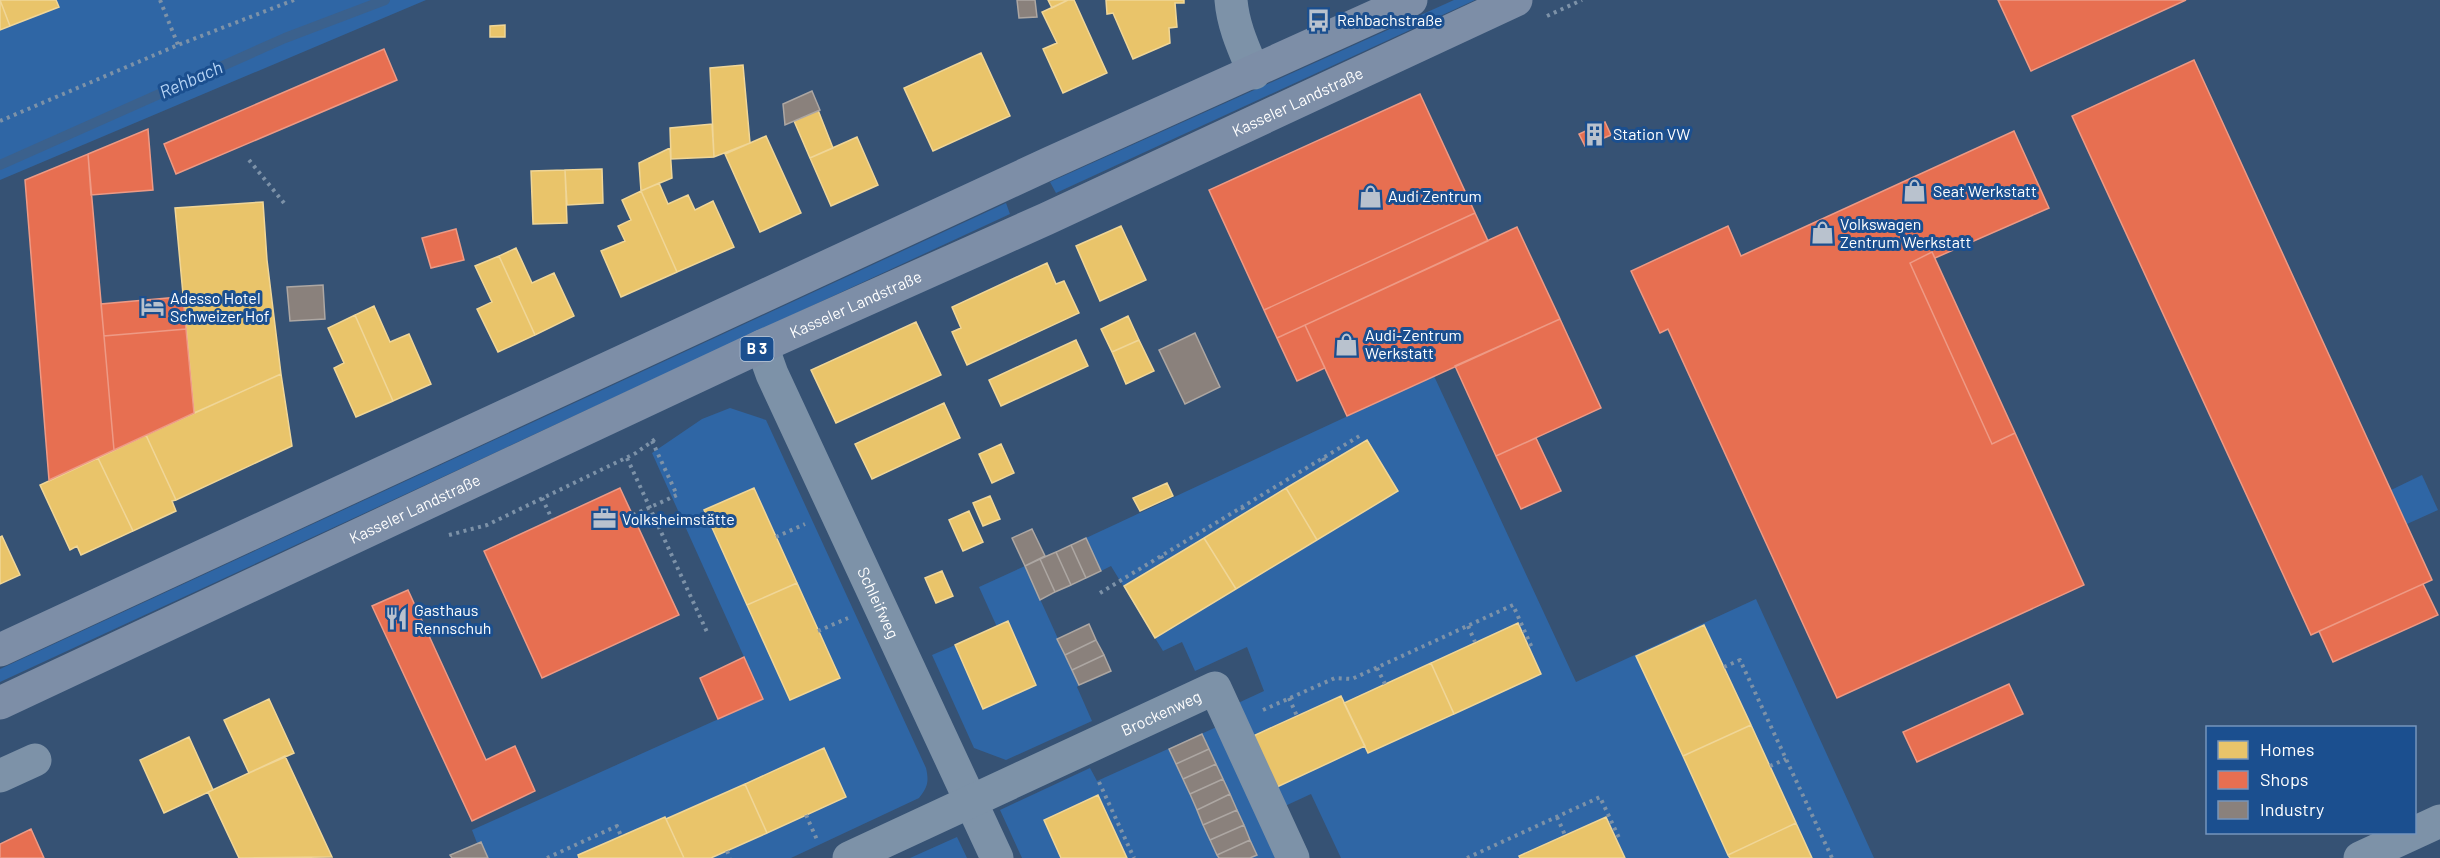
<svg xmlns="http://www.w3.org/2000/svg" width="2440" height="858" font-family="Barlow,sans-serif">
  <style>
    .green { fill: #2f66a5 }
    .homes { fill: #e9c46a; stroke: #f0d697; stroke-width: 1.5 }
    .shops { fill: #e76f51; stroke: #ee9a85; stroke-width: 1.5 }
    .industry { fill: #8a817c; stroke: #ada7a3; stroke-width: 1.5 }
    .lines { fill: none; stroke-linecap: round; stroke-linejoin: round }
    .stream { stroke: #3b618d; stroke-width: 10 }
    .path { stroke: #7d92a8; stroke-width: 4; stroke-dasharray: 3 4.5; stroke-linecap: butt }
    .minor { stroke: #7d92a8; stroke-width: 33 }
    .major { stroke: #7d8ea7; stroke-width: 33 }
    .labels { text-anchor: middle; stroke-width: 6; stroke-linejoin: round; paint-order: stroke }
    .shield { fill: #1b4f8f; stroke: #bbcadd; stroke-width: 1.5 }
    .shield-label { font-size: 15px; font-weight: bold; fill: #fff }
    .poi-label { font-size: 16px; fill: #fff; stroke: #1b4f8f; text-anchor: start }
    .street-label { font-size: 16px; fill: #fff; stroke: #1b4f8f }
    .water-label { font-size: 18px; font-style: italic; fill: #b5d3f5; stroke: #1b4f8f }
  </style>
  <rect width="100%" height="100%" fill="#365274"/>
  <path class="green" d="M56,0H426L0,180V30L58,7Z
    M1454,0H1475L1056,193L1050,182Z
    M1006,203L1010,214L0,682V669Z
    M1434,376L1576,682L1756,599L1874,858H1341L1311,794L1285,806L1238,703L1264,691L1247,647L1195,671L1182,642L1163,651L1111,566L1101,571L1086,538Z
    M730,408L766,420L926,768C929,781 928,787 919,798L791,858H488L481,842L477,843L472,830L763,699L652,453L702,419Z
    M2422,475L2438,510L2407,524L2391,490Z
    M1025,566L1079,685L1077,687L1092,721L1006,760L974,748L932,655L997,627L979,587Z
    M1221,725L1281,858H1022L1000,810L1090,768L1097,781Z
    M957,837L967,858H910Z"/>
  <path class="homes" d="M0,0L10,26L0,30Z
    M0,0H56L59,7L10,26Z
    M1048,0H1068L1052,8Z
    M1068,0H1074L1107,73L1063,93L1043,49L1057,43L1042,12Z
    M1106,0H1184V3H1175L1177,27L1169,28L1170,43L1133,59L1113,13L1107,14Z
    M505,25V37H490V26Z
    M981,53L1010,116L933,151L904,88Z
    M743,65L750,143L714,157L710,68Z
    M818,110L833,148L810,158L794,121Z
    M712,124L714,157L671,159L670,128Z
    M766,136L801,213L760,232L725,154Z
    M857,137L878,185L831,206L810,158Z
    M670,148L672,178L641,191L639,163Z
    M602,169L603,203L567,205L565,170Z
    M565,170L567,223L533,224L531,171Z
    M659,183L668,204L688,195L695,210L713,201L734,247L677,272L641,191Z
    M641,191L677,272L621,297L601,251L625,241L618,226L631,220L622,200Z
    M263,202L267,260L281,374L194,413L175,208Z
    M1121,226L1146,280L1100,301L1076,246Z
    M516,248L532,283L554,273L574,316L535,335L499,256Z
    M499,256L535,335L498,352L477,309L492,302L475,266Z
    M1047,263L1056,284L1064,281L1079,313L967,365L952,332L961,328L952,307Z
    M374,306L390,342L409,334L431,384L393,401L355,315Z
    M355,315L393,401L356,417L334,368L344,363L328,328Z
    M1128,316L1139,340L1112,352L1101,329Z
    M916,322L941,375L836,423L811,370Z
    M1076,340L1088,366L1001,406L989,380Z
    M1139,340L1154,371L1126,384L1112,352Z
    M281,374L292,446L176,500L146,435Z
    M944,403L960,438L872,479L855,444Z
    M146,435L176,500L172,501L176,511L133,531L98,458Z
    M1367,440L1398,491L1317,540L1286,488Z
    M1001,444L1014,473L992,483L979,454Z
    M98,458L133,531L81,555L77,546L70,550L40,485Z
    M1167,483L1173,496L1140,511L1133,498Z
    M754,488L797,583L747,605L704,510Z
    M1286,488L1317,540L1236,589L1204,538Z
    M990,496L1000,519L983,526L973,503Z
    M969,511L983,542L963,551L949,520Z
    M2,536L20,575L0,584V537Z
    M1204,538L1236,589L1155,638L1124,586Z
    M942,571L953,596L936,603L925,578Z
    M797,583L840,678L790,700L747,605Z
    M1008,621L1036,685L983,709L955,645Z
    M1518,623L1541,674L1454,714L1431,663Z
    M1704,625L1751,725L1683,756L1636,656Z
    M1431,663L1454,714L1368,753L1344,703Z
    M1341,696L1365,746L1277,787L1253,736Z
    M269,699L294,753L249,773L224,720Z
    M1751,725L1796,823L1728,855L1683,756Z
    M189,737L213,790L164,813L140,760Z
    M824,748L846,797L767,833L745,784Z
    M285,756L332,857L239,858L208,792Z
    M745,784L767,833L711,858H684L666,819Z
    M1098,795L1127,858H1061L1044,820Z
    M665,817L684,858H579L578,855Z
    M1606,817L1625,858H1520L1519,856Z
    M1796,823L1812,858H1730L1728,855Z"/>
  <path class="shops" d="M1998,0H2186L2031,71Z
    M384,49L397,80L176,174L164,144Z
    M2194,60L2432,580L2311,635L2072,116Z
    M1420,94L1475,213L1264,310L1209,190Z
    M1605,122L1611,135L1585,146L1579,134Z
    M148,129L153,190L91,195L88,154Z
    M2014,131L2049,208L1935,258L1932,252L1910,263L1992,444L2015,433L2084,585L1837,698L1668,329L1660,333L1631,271L1728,226L1741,256Z
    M88,154L114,450L49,480L25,180Z
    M1475,213L1488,241L1277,338L1264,310Z
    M1517,227L1560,319L1347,416L1305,325Z
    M456,229L464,260L431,268L422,238Z
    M1932,252L2015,433L1992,444L1910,263Z
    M179,297H183L186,329L104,336L101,304Z
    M1560,319L1601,408L1496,456L1455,366Z
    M1305,325L1325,368L1297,381L1277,338Z
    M186,329L194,413L114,450L104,336Z
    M1536,438L1561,491L1521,509L1496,456Z
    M620,488L679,615L542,678L484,551Z
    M2423,584L2438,615L2333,662L2319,631Z
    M408,590L486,760L515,746L535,791L472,821L372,606Z
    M744,657L763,699L718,719L700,678Z
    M2009,684L2023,714L1917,762L1903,732Z
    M31,829L44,858H0V844Z"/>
  <path class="industry" d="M1017,0H1035L1037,17L1019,18Z
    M812,91L820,110L785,125L783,104Z
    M323,285L325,319L290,321L287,287Z
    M1195,333L1220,387L1185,404L1159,350Z
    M1032,529L1045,556L1025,566L1012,538Z
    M1086,538L1101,571L1086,578L1071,545Z
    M1071,545L1086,578L1071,585L1056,552Z
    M1056,552L1071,585L1055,592L1040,559Z
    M1040,559L1055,592L1040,600L1025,566Z
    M1089,624L1096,640L1065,655L1057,639Z
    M1096,640L1104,655L1072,670L1065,655Z
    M1104,655L1111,671L1079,685L1072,670Z
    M1202,734L1209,749L1176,764L1169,749Z
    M1209,749L1216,764L1183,779L1176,764Z
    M1216,764L1223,779L1190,794L1183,779Z
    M1223,779L1230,794L1197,810L1190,794Z
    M1230,794L1237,810L1203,825L1197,810Z
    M1237,810L1244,825L1210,840L1203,825Z
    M1244,825L1250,840L1217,855L1210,840Z
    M1250,840L1257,855L1250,858H1219L1217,855Z
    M481,842L488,858H452L450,855Z"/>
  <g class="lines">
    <path class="stream" d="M0,165L285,38L385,0"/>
    <path class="path" d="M160,0L178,45
      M1547,16L1582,0
      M0,121L178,45L294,0
      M249,160L284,203
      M627,458L707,632
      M1323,458L1326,464
      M542,498L552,519
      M1242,507L1245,513
      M633,515L677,495L652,441
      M449,535L487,525L636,453L658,437
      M776,537L805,524
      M1161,556L1164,562
      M1100,593L1361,435
      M1468,626L1475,642
      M818,631L848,618
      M1724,667L1740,660L1832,858
      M1377,668L1385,684
      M1289,698L1297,716
      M1263,710L1335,678L1352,679L1513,605L1532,648
      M1770,766L1786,759
      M1099,782L1134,858
      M806,815L818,842
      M1557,817L1565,835
      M727,851L730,858
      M547,858L617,826L621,836
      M1467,858L1600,797L1620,840"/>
    <g class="minor">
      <path d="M1231,0C1233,26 1244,49 1254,73"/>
      <path id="s1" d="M762,346L772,374L997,858"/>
      <path d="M0,776L35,760"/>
      <path id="s2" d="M849,858L1215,688L1293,858"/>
      <path d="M2360,858L2440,821"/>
    </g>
    <g class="major">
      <path d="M0,650L1050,163L1411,0"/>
      <path id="s3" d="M0,703L762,346L1046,219L1516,0"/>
    </g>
  </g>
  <defs>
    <symbol id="bus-bare" viewBox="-9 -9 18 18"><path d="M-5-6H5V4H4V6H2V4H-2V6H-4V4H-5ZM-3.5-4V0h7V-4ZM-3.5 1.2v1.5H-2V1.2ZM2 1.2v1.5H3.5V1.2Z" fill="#b9c2ce" stroke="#1b4f8f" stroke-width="2.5" paint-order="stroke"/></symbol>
    <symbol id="building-bare" viewBox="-9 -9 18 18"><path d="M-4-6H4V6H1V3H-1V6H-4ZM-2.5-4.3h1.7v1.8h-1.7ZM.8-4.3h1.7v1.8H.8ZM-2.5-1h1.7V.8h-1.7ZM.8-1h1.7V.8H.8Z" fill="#b9c2ce" stroke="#1b4f8f" stroke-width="2.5" paint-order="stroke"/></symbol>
    <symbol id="shop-bare" viewBox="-9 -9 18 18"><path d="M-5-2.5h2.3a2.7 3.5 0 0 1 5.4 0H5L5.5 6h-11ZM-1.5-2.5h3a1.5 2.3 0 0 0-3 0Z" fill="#b9c2ce" stroke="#1b4f8f" stroke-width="2.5" paint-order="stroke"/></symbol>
    <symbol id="hotel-bare" viewBox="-9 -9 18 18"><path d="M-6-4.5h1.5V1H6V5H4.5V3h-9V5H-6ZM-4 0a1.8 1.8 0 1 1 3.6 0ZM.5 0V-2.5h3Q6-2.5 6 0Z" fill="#b9c2ce" stroke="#1b4f8f" stroke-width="2.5" paint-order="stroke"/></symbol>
    <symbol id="office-bare" viewBox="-9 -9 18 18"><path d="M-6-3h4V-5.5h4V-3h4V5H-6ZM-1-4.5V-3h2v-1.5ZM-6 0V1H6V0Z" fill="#b9c2ce" stroke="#1b4f8f" stroke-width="2.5" paint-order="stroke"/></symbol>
    <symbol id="restaurant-bare" viewBox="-9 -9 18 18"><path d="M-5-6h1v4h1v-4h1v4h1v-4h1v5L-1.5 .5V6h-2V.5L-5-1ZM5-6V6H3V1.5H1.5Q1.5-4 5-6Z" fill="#b9c2ce" stroke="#1b4f8f" stroke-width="2.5" paint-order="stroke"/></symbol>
  </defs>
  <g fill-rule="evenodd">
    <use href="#bus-bare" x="1302" y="4" width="33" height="33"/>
    <use href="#building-bare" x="1578" y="118" width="33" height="33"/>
    <use href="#shop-bare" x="1898" y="174" width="33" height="33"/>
    <use href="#shop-bare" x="1354" y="180" width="33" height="33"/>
    <use href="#shop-bare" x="1806" y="216" width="33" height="33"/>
    <use href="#hotel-bare" x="136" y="290" width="33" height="33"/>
    <use href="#shop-bare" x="1330" y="328" width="33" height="33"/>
    <use href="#office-bare" x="588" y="502" width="33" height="33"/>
    <use href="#restaurant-bare" x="380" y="602" width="33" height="33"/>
  </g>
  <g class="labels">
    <rect class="shield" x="740.5" y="337" width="33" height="24" rx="4.5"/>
    <g class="shield-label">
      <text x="757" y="354">B 3</text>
    </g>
    <g class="poi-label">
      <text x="1337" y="26">Rehbachstraße</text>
      <text x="1613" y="140">Station VW</text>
      <text x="1933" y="197">Seat Werkstatt</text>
      <text x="1388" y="202">Audi Zentrum</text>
      <text x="1840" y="230">Volkswagen<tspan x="1840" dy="18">Zentrum Werkstatt</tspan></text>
      <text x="170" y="304">Adesso Hotel<tspan x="170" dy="18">Schweizer Hof</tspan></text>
      <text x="1365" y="341">Audi-Zentrum<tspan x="1365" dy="18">Werkstatt</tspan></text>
      <text x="622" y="525">Volksheimstätte</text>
      <text x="414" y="616">Gasthaus<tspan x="414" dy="18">Rennschuh</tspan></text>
    </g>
    <g class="street-label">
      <text dy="6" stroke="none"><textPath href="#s3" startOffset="1430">Kasseler Landstraße</textPath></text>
      <text dy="6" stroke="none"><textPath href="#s3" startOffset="944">Kasseler Landstraße</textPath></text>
      <text dy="6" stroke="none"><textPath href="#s3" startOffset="458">Kasseler Landstraße</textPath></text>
      <text dy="6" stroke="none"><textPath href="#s1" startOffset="282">Schleifweg</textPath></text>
      <text dy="6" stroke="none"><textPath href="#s2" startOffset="344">Brockenweg</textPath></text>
    </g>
    <g class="water-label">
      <text transform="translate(191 80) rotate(-24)" y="6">Rehbach</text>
    </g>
  </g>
  <rect x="2206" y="726" width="210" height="108" fill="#1b4f8f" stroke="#7695bc" stroke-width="1.5"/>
  <rect x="2218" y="741" width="30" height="18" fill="#e9c46a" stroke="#7695bc" stroke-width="1.5"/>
  <text x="2260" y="756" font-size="18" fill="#ffffff">Homes</text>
  <rect x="2218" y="771" width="30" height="18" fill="#e76f51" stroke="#7695bc" stroke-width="1.5"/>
  <text x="2260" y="786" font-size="18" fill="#ffffff">Shops</text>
  <rect x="2218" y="801" width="30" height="18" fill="#8a817c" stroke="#7695bc" stroke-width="1.5"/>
  <text x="2260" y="816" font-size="18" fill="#ffffff">Industry</text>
</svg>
